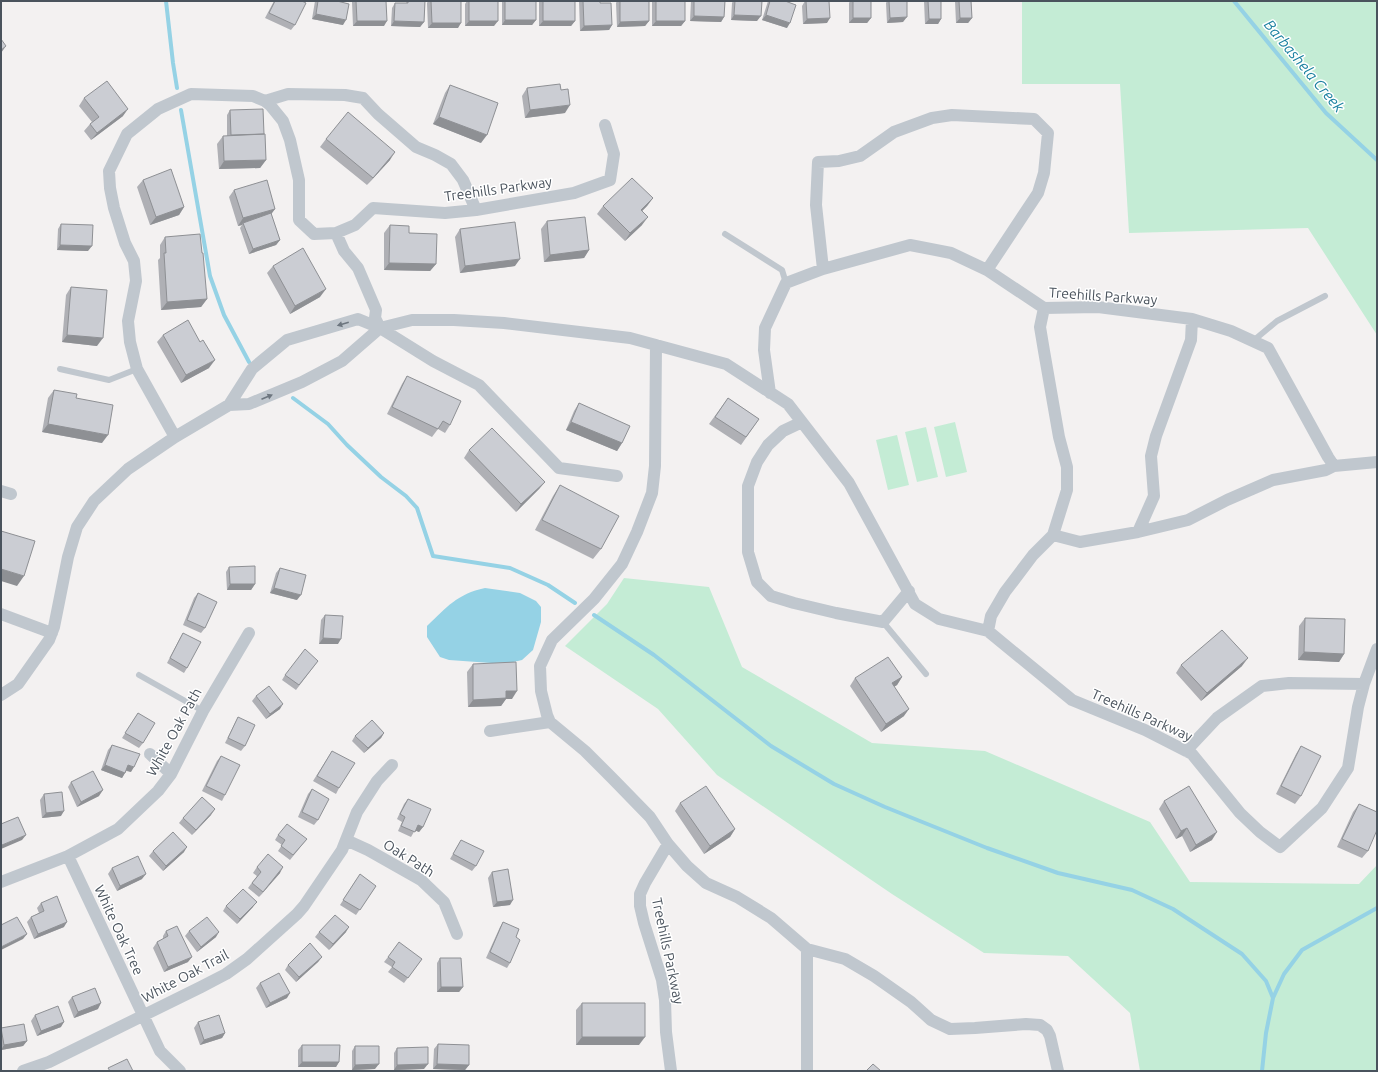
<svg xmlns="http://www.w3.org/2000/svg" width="1378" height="1072" font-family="Ubuntu,sans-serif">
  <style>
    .green { fill: #c4ecd5 }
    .water { fill: #95d2e5 }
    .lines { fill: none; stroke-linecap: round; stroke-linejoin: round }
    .stream { stroke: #95d2e5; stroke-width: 4 }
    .service { stroke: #c0c7ce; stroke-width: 6 }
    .minor { stroke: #c0c7ce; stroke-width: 12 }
    .wall { fill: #afb0b5 }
    .shaded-wall { fill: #8e9094 }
    .building { fill: #cbcdd3; stroke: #8e9094 }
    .oneway { fill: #6d767f }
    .labels { text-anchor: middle; stroke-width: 3; stroke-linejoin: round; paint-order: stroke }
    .street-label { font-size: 14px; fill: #4a535d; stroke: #fff }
    .water-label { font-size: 15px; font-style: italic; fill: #1a80a0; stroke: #fff }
  </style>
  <rect width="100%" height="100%" fill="#f3f1f1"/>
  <path class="green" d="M1022,1H1377V335L1308,228L1129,233L1120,84H1022Z
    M955,422L967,472L946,477L934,427Z
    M926,427L938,477L917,482L905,432Z
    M897,435L909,485L888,490L876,440Z
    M624,578L709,587L742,667L872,743L985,751L1150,822L1190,882L1359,884L1377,865V1071H1140L1130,1013L1068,956L984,953L892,894L717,775L658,709L565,646L607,604Z"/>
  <path class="water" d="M485,588L520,593L536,601L541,607V622L533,650L522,660L505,664L449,660L440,657L427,637V626C447,607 457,594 485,588Z"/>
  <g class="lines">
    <path class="stream" d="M166,1L173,63L177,88
      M1234,1L1326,113L1377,160
      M181,110L210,276L224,315L249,362
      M293,398L328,424L347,445L381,477L406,496L417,508L433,556L510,568L548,585L575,603
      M594,615L654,655L771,746L834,784L885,807L987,848L1058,873L1132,890L1173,909L1242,954L1266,981L1273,998
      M1262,1071L1266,1033L1273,998L1284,974L1302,950L1377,908"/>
    <path class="service" d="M725,234L782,270L786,283
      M1253,341L1277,321L1325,296
      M60,369L109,380L137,369
      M883,622L926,674
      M139,675L203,711"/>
    <path class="minor" d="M265,101L288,94L345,95L363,98L378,114L416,147L435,155L451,164L463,180L476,210
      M336,233L344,251L358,268L376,310L375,318L380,328
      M823,269L816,205L818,162L839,161L860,156L894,132L932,118L952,115L1034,119L1048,133L1044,173L1038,193L987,270
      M1044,308L1040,327L1044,351L1059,437L1067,467V490L1053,535
      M770,393L764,350L765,328L786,283L823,269L910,245L951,253L987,270L1044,308L1098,307L1192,319L1231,331L1268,348L1328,457L1334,466
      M229,405L249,404L302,382L342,361L380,328L412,320H454L504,323L630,338L726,364L788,404L849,483L915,604L939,619L988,631L1072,700L1145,730L1192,754L1240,813L1260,832L1280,847L1322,808L1348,768L1358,707L1364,684L1377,649
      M802,422L783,431L768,445L757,462L748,486V552L757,582L771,596L794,603L836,613L883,622L909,591
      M175,437L137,369L130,342L128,321L136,281L134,261L125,243L114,208L110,188L109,171L127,134L158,109L191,94L253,96L265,101L270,105L283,121L290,140L299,180V220L314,234L336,233L355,225L373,208L445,213L476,210L574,193L610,180L614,154L605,125
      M1,491L11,494
      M1138,532L1154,496L1151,456L1156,436L1191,340L1192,319
      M1,614L52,633
      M988,631L991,616L1005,592L1033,555L1053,535L1080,542L1138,532L1188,520L1227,500L1273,480L1326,470L1334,466L1377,462
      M1,695L18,684L49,640L54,627L68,557L77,527L94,501L128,469L175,437L229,405L252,369L287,340L358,319L380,328L433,361L479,385L559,468L617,476
      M550,722L547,715L541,691L540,666L552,640L594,599L622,564L637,532L652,493L655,466L656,345
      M490,731L550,722L585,751L612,778L650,817L668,844L687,866L706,883L737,897L771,918L807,949L845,959L874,976L911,1002L931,1020L950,1029L975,1028L1026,1024L1040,1025L1047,1030L1050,1036L1058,1071
      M1186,751L1217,718L1262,686L1289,683L1364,684
      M150,754L171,774
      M346,840L368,850L421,880L444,902L457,934
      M668,844L645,883L640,894V906L644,923L662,980L665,1000L666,1032L671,1071
      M68,856L160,1051L180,1071
      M1,882L68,856L118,829L158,791L171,774L203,711L249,633
      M23,1071L49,1062L201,987L226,974L247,959L297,914L304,906L342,850L357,812L377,781L392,765
      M807,1071V949"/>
  </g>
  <path class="wall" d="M274,1H302L295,25L291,30L265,18Z
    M315,1H337L343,25L312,19Z
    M352,1H386L384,26H353L352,2Z
    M407,1H425L424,22L420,27L391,26L392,8L395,3H406Z
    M428,1H461L458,28H428L427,3Z
    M467,1H498L494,26H465V4Z
    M502,1H536V20L532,25H502Z
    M539,1H575V21L571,26H539Z
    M579,1H600V3L612,25L609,30L580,31Z
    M617,1H649V21L645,26L617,27L616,3Z
    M653,1H685V21L681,26H652V2Z
    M691,1H725L724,17L721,22L690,21Z
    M733,1H762L757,21L731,20L732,3Z
    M768,1H785L787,28L762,20Z
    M805,1H829L827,23L803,24L802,6Z
    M850,1H871V18L867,23H849V3Z
    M887,1H907L903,22L887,23L886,3Z
    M924,1H941V19L938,24H925Z
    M955,1H971L972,18L968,23H956Z
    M450,85L481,143L433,124L445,93Z
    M527,88L565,113L525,118L522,96Z
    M84,98L123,116L91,140L84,131L90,124L92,122L79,106Z
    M230,110L266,160L260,168L219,169L217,144L223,136H227V115Z
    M326,139L390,160L367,185L320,147Z
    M143,180L184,207L179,215L150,225L137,187Z
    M234,190L275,209L271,214L280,240L276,245L249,254L240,228L242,225L238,226L229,197Z
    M653,198L647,206L642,211V225L625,241L597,214L603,206Z
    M547,221L589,250L584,258L544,262L541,229Z
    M61,224L88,251L57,250L58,229Z
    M390,225L409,233L436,264L430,271L384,270V233Z
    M460,229L515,266L460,273L455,237Z
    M165,237L207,299L201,307L161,310L158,260L160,258V245Z
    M273,266L320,297L290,314L267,273Z
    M71,287L97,346L62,342L66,295Z
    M163,335L200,342L209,368L181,383L157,342Z
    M407,376L450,425L445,433L438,429L432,437L387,414L402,384Z
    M54,390L76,398L102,443L42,432L48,398Z
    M728,398L759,419L741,445L709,424Z
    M579,403L622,443L617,451L566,430L574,411Z
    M469,450L545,482L539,489L516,512L464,458Z
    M560,485L601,549L593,559L535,530L553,496Z
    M229,567L255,584L251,590H227L226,572Z
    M280,568L297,600L270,593L276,573Z
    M198,593L205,628L201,633L183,625L194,598Z
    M325,615L338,644H319L321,620Z
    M1305,618L1344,654L1339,662L1298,660L1299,626Z
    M183,633L187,668L184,673L167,663L180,638Z
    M318,661L296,690L282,680L285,675Z
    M473,664L512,699H506L501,706L468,707L467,672Z
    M1181,665L1242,666L1201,701L1176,673Z
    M902,677L897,685L894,687L904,716L881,732L850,686L855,678Z
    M256,696L280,709L266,719L252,701Z
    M138,713L143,743L139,748L122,738Z
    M238,717L245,746L241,751L225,743Z
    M384,733L381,738L364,753L352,741L355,736Z
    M112,745L131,772L126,771L122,778L101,770L108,750Z
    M1301,746V796L1295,804L1276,794L1296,754Z
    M332,751L339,788L336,794L313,781Z
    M221,756L225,795L222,801L202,791L217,761Z
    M71,782L99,796L77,807L68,787Z
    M312,789L318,820L314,825L298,817L308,794Z
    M44,794L61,816L42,818L40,800Z
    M408,799L423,827L419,832L415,830L411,837L398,831L402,822L397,819L404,804Z
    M1164,801L1212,840L1190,852L1182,836L1176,839L1159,809Z
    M680,803L735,829L730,837L704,854L675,811Z
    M1359,804L1368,851L1362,858L1337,847L1353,812Z
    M211,815L192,835L179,823L183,818Z
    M278,835L307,839L290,860L278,851L282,845L275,840Z
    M461,840L476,866L472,871L450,859Z
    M153,851L184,852L163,871L149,856Z
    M257,867L280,873L259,897L248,888L257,876L253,873Z
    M112,868L142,879L117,891L108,874Z
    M492,872L510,905L493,907L488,878Z
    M356,880L376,886L356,915L340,905Z
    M41,903L64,927L34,939L27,922L31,917L39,913L37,908Z
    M226,906L253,907L237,924L223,911Z
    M503,922L516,937L510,963L507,968L486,958L500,927Z
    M166,931L188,962L164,972L153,948L157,942L163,939V936Z
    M189,931L216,937L197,952L185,936Z
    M319,932H346L329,950L315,937Z
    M322,957L318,962L296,982L285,970L288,965Z
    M388,957L422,959L404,983L388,972L392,967L384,962Z
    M440,958L463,987L459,992H437V963Z
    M260,983L287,998L266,1008L256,988Z
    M72,997L98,1009L74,1018L68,1002Z
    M582,1003L639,1045H576V1010Z
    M35,1015L61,1027L37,1036L31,1021Z
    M198,1022L225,1033L222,1038L200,1045L194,1028Z
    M1,1028L27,1041L23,1046L1,1050Z
    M438,1044L469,1065L465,1070L433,1069L434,1049Z
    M302,1045L339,1062L336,1067H298V1050Z
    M355,1046L375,1069L352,1070V1051Z
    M397,1048L424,1069L394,1070V1053Z"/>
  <path class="shaded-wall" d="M316,14L346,20L343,25L312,19Z
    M734,15L761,16L757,21L731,20Z
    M766,15L790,23L787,28L762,20Z
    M694,16L724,17L721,22L690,21Z
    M907,17L903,22L887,23L890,18Z
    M830,18L827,23L803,24L807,19Z
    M853,18H871L867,23H849Z
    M960,18H972L968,23H956Z
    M929,19H941L938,24H925Z
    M505,20H536L532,25H502Z
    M357,21H387L384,26H353Z
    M394,21L424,22L420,27L391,26Z
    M469,21H498L494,26H465Z
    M543,21H575L571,26H539Z
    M649,21L645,26L617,27L620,22Z
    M656,21H685L681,26H652Z
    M432,23H461L458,28H428Z
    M612,25L609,30L580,31L584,26Z
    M6,46L1,53V50Z
    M570,105L565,113L525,118L530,110Z
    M128,109L123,116L91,140L97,133Z
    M439,117L487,135L481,143L433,124Z
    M395,152L390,160L367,185L373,178Z
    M266,160L260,168L219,169L224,161Z
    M653,198L647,206L635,218L641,210Z
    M184,207L179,215L150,225L156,217Z
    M275,209L269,217L243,223L242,225L238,226L243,218Z
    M648,217L642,225L625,241L630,233Z
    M280,240L276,245L249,254L253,249Z
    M60,245L92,246L88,251L57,250Z
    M589,250L584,258L544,262L550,255Z
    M520,259L515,266L460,273L465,266Z
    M389,263L436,264L430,271L384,270Z
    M326,289L320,297L290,314L295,306Z
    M207,299L201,307L161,310L167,302Z
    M67,335L103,338L97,346L62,342Z
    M215,360L209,368L181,383L186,375Z
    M571,422L622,443L617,451L566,430Z
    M48,424L108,435L102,443L42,432Z
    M545,482L539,489L516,512L521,504Z
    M1,569L24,576L17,586L1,581Z
    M230,584H255L251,590H227Z
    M274,588L301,595L297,600L270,593Z
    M323,638L341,639L338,644H319Z
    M1304,652L1344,654L1339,662L1298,660Z
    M1248,658L1242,666L1201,701L1207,693Z
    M902,677L897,685L887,691L892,683Z
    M506,691H517L512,699H506L501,706L468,707L473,700Z
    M283,704L280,709L266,719L270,714Z
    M909,709L904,716L881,732L886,724Z
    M384,733L381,738L364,753L368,748Z
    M105,765L125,773L122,778L101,770Z
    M128,765L134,767L131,772L125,770Z
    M103,790L99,796L77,807L81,802Z
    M215,809L211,815L192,835L196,830Z
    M64,811L61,816L42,818L46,813Z
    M418,825L423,827L419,832L414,830Z
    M1187,828L1182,836L1176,839L1181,831Z
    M735,829L730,837L704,854L710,846Z
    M1217,832L1212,840L1190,852L1196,845Z
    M26,835L22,840L1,849V847L2,845Z
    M187,847L184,852L163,871L166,866Z
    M283,867L280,873L259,897Z
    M146,874L142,879L117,891L120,886Z
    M513,900L510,905L493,907L497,902Z
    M257,902L253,907L237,924L240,919Z
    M67,922L64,927L34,939L38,934Z
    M349,927L346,932L329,950L333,944Z
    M219,932L216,937L197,952L201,947Z
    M27,934L23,939L1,950V947Z
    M192,957L188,962L164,972L168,967Z
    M322,957L318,962L296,982L299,977Z
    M441,987H463L459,992H437Z
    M290,993L287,998L266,1008L270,1003Z
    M101,1003L98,1009L74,1018L78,1012Z
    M64,1022L61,1027L37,1036L41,1031Z
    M225,1033L222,1038L200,1045L204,1040Z
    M582,1037H645L639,1045H576Z
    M27,1041L23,1046L1,1050L4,1045Z
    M302,1062H339L336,1067H298Z
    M379,1064L375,1069L352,1070L355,1065Z
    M428,1064L424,1069L394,1070L397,1065Z
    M437,1064L469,1065L465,1070L433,1069Z"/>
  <path class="building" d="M275,1H302L306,3L295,25L269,13Z
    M318,1H337L349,4L346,20L316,14Z
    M356,1H386L387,21H357Z
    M408,1H425L424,22L394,21L395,3H408Z
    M431,1H461V23H432Z
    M469,1H498V21H469Z
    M505,1H536V20H505Z
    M543,1H575V21H543Z
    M583,1H600V3H611L612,25L584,26Z
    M620,1H649V21L620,22Z
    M656,1H685V21H656Z
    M694,1H725L724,17L694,16Z
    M735,1H762L761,16L734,15Z
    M770,1H785L796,5L790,23L766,15Z
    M806,1H829L830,18L807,19Z
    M853,1H871V18H853Z
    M889,1H907V17L890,18Z
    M928,1H941V19H929Z
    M959,1H971L972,18H960Z
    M1,39L6,46L1,50Z
    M107,81L128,109L97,133L90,124L99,117L84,98Z
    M560,84L561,90L568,89L570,105L530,110L527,88Z
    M450,85L498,103L487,135L439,117Z
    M263,109L264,134L231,135L230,110Z
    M348,112L395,152L373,178L326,139Z
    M265,134L266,160L224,161L223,136Z
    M171,169L184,207L156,217L143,180Z
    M632,178L653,198L641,210L648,217L630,233L603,206Z
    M267,180L275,209L243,218L234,190Z
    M271,213L280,240L253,249L243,223Z
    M585,217L589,250L550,255L547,221Z
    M515,222L520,259L465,266L460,229Z
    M61,224L93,225L92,246L60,245Z
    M390,225L409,226V233L437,234L436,264L389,263Z
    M200,234L202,253H203L207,299L167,302L164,253H166L165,237Z
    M303,248L326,289L295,306L273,266Z
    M71,287L107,290L103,338L67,335Z
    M188,320L200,342L203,340L215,360L186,375L163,335Z
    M407,376L461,401L450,425L443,421L438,429L392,407Z
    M54,390L77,394L76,398L113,405L108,435L48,424Z
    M728,398L759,419L746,437L715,417Z
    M579,403L630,426L622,443L571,422Z
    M492,428L545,482L521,504L469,450Z
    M560,485L619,516L601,549L542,520Z
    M1,531L35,541L24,576L1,569Z
    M255,566V584H230L229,567Z
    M280,568L306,575L301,595L274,588Z
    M198,593L217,602L205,628L187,620Z
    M325,615L343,616L341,639L323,638Z
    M1305,618L1345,619L1344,654L1304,652Z
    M1222,630L1248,658L1207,693L1181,665Z
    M183,633L201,642L187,668L170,658Z
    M305,649L318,661L299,685L285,675Z
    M888,657L902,677L892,683L909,709L886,724L855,678Z
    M516,662L517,691H506V698L473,700V664Z
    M269,686L283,704L270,714L256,696Z
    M138,713L155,723L143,743L125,733Z
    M238,717L255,725L245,746L228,738Z
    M372,720L384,733L368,748L355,736Z
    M112,745L140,754L134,767L128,765L125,773L105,765Z
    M1301,746L1321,756L1301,796L1281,786Z
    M332,751L355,763L339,788L317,776Z
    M221,756L240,765L225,795L206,786Z
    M93,771L103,790L81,802L71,782Z
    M706,786L735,829L710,846L680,803Z
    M1189,786L1217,832L1196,845L1187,828L1181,831L1164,801Z
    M312,789L329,799L318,820L302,812Z
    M62,792L64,811L46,813L44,794Z
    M202,797L215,809L196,830L183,818Z
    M408,799L431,809L423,827L418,825L415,832L401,826L405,817L400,814Z
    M1359,804L1377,812V830L1368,851L1342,839Z
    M18,817L26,835L2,845L1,842V824Z
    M287,824L307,839L293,855L281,846L285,840L278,835Z
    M173,832L187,847L166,866L153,851Z
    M461,840L484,851L476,866L453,854Z
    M268,854L283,867L263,892L252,883L261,872L257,867Z
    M138,856L146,874L120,886L112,868Z
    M508,869L513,900L497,902L492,872Z
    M360,874L376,886L360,910L343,900Z
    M243,889L257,902L240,919L226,906Z
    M57,896L67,922L38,934L31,917L44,911L41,903Z
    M335,915L349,927L333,944L319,932Z
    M17,917L27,934L1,947V925Z
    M207,917L219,932L201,947L189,931Z
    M503,922L519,929L516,937L520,940L510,963L490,952Z
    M177,926L192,957L168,967L157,942L168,936L166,931Z
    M399,942L422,959L408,978L392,967L395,962L388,957Z
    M310,943L322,957L299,977L288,965Z
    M440,958H461L463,987H441Z
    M279,973L290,993L270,1003L260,983Z
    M95,988L101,1003L78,1012L72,997Z
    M582,1003H645V1037H582Z
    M58,1006L64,1022L41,1031L35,1015Z
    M219,1015L225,1033L204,1040L198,1022Z
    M24,1024L27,1041L4,1045L1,1028Z
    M438,1044L469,1045V1065L437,1064Z
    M302,1045H340L339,1062H302Z
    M355,1046H379V1064L355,1065Z
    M428,1047V1064L397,1065V1048Z
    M127,1059L133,1071H110L108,1068Z
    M873,1064L881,1071H866Z"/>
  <defs><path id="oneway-solid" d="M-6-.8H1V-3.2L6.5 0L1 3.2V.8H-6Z"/></defs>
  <g class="oneway">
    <use href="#oneway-solid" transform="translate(343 324) rotate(164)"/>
    <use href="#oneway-solid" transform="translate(267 397) rotate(-23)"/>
  </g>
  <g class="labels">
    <g class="street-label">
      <text transform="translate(498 189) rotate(-8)" y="5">Treehills Parkway</text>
      <text transform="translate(1103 296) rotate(4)" y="5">Treehills Parkway</text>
      <text transform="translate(1142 715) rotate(24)" y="5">Treehills Parkway</text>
      <text transform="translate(174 732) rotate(-61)" y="5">White Oak Path</text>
      <text transform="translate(409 858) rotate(32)" y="5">Oak Path</text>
      <text transform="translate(119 930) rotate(65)" y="5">White Oak Tree</text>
      <text transform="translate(668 951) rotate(78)" y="5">Treehills Parkway</text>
      <text transform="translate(185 976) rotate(-28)" y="5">White Oak Trail</text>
    </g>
    <g class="water-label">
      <text transform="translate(1304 66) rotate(50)" y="5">Barbashela Creek</text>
    </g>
  </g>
  <rect width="1378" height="1072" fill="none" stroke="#4a535d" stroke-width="4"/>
</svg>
